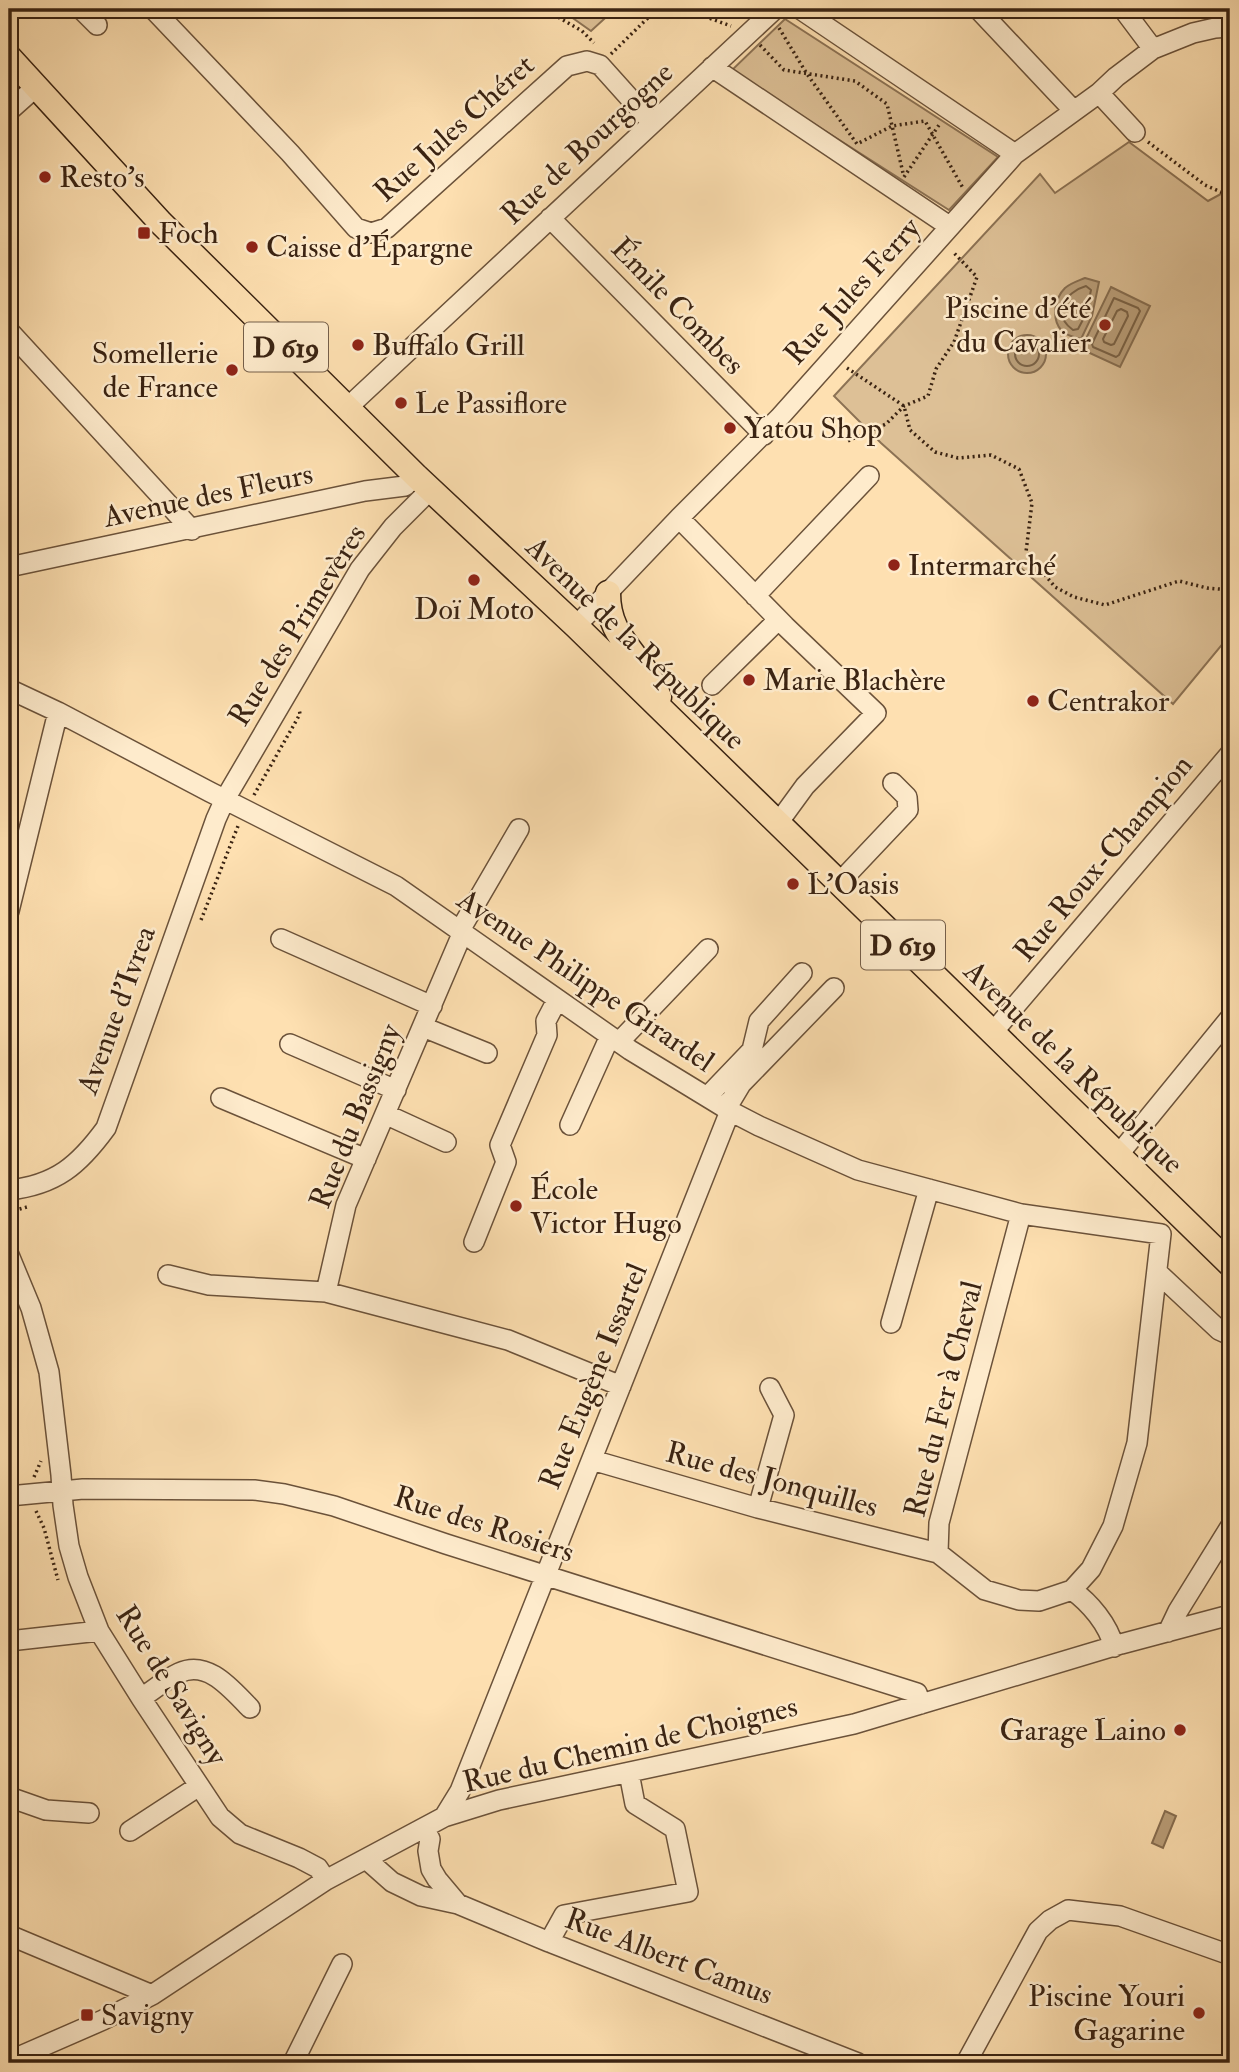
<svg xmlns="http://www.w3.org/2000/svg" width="1239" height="2072" font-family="'IM FELL Double Pica',serif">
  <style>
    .green { fill: #ddc096; stroke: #8c7254; stroke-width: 2 }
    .water { fill: #bba07b; stroke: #876e51; stroke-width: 2 }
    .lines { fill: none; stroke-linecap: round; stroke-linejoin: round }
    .shore { stroke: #7a6246; stroke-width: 2 }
    .minor-casing { stroke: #6b523a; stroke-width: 22 }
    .major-casing { stroke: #3a2312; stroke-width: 27 }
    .path { stroke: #3a2312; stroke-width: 3.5; stroke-dasharray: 2 3.5; stroke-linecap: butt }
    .minor { stroke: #feebcc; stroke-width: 19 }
    .major { stroke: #fee0b1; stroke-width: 24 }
    .poi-dot { fill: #8f2418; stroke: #feebcc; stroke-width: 2.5 }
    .labels { text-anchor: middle; stroke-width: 5; stroke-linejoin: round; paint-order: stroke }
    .shield { fill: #feebcc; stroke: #755f4a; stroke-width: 2 }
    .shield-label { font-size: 28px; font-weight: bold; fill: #3a2312 }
    .street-label { font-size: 30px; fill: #3a2312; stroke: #feebcc }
    .poi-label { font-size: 30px; fill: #3a2312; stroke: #feebcc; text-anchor: start }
  </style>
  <rect width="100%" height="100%" fill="#fee0b1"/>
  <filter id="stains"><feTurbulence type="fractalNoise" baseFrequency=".00286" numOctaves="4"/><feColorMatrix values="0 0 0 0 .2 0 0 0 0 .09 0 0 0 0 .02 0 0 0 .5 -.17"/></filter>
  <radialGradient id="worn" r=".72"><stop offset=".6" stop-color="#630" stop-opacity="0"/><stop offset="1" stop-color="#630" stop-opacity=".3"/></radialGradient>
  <path class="green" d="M560,9H615L591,31Z
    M785,19L998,157L949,210L731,71Z
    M1129,142L1208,201L1230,189V635L1173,704L881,443L834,396L1040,174L1055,193Z"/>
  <path class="water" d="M1085,278L1099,282L1092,316L1081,339C1074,337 1066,336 1061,330C1051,318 1055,298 1065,288C1071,283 1078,281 1085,278Z
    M1111,287L1150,306L1120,367L1081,349Z
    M1008 354a19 19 0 1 1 38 0a19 19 0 1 1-38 0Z
    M1165,1811L1176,1816L1163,1848L1152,1843Z"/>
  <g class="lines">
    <path class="shore" d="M1086,286L1091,290L1086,314L1078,329L1073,330C1051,314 1065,292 1086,286Z
      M1114,298L1138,308L1140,311L1119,355L1116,357L1093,347L1092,344Z
      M1121,309L1127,312L1128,316L1114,344L1111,345L1104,342L1103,339L1117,311Z
      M1015 354a12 12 0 1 1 24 0a12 12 0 1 1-24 0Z"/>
    <defs>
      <path id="minor" d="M81,9L97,25
        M153,9L290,153L356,228L371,233L387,228L567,66L587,61L600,65L652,123
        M800,9L1015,154
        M978,9L1074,111
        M1123,9L1153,49
        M712,67L949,226
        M1099,93L1135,132
        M9,111L36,87
        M550,218L764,435
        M9,331L192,530
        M347,408L775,9
        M679,518L785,626L876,713L805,786L778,823
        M9,567L365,491L405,486L416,476
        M755,596L869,476
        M576,626L679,518L779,418L1015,154L1099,93L1116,77L1153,49L1193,33L1215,28L1230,27
        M712,685L778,620
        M9,689L58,712L210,792L396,886L630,1050L730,1111L759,1126L858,1170L1021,1214L1161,1234
        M839,883L908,810L907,797L893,783
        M9,911L58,712
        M459,932L519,829
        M281,939L432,1006
        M423,1027L487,1053
        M993,1032L1230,754
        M619,1042L708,949
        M290,1044L396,1090
        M707,1097L752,1050L759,1021L802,973
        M221,1098L366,1159
        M723,1107L732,1099L741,1084L834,988
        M385,1114L446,1142
        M570,1125L610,1036
        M1119,1154L1230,1018
        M9,1190C56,1185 79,1165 106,1128L216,819L225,799L360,569L393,527L430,490
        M1021,1214L939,1523L938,1553L985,1590L1019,1600L1039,1601L1072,1590L1091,1569L1113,1526L1137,1443L1161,1234
        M474,1242L506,1162L500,1145L547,1035L546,1021L557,1000
        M9,1255L31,1308L49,1372L61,1475L63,1505L69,1546L78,1577L99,1631L141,1698L220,1817L240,1834L299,1858L318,1868L326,1880
        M1157,1272L1219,1330L1230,1335
        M168,1275L209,1285L326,1292L346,1205L462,934
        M326,1292L508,1340L621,1386
        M891,1323L929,1189
        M592,1460L758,1508L938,1553
        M9,1496L83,1489L254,1490L284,1494L334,1506L446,1544L917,1693L921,1704
        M758,1508L784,1415L770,1388
        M1072,1590C1090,1603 1108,1624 1114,1647
        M1168,1632L1178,1611L1230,1527
        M9,1641L99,1631
        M141,1698C154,1690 166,1679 179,1673C208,1659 232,1690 250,1708
        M9,1797L46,1810L89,1813
        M444,1817L460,1791L730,1111
        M424,1828L430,1839L428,1851L431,1869L437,1879L458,1904
        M130,1831L199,1786
        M366,1859L392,1882L421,1896L458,1904L549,1942L858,2063
        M9,1935L152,1995
        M549,1942L564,1915L688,1892L675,1829L635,1804L629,1773
        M9,2061L103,2020L152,1995L326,1880L444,1817L499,1800L854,1724L1121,1644L1230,1615
        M293,2063L342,1964
        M966,2063L1038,1931L1050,1920L1068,1910L1120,1916L1230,1955"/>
      <path id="major" d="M9,57L161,223L416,476L576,626L1230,1264
        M608,593C608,633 631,646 649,677C653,683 656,690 659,697"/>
    </defs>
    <use href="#minor" class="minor-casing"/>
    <use href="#major" class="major-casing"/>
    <path class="path" d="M544,9L582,31L594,43
      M684,9L731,26
      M779,28L807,74L857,144L892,126L925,121L963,188
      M760,45L784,70L855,81L887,104L903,173
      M611,54L657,9
      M1148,142L1205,185L1230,196
      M904,177L939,125
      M847,368L904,406L910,430L935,452L958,458L991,455L1019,469L1032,503L1026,552L1055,587L1074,597L1105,605L1179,581L1207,588L1230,590
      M848,441L886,424L904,406L928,396L936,369L954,342L977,277L954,253
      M254,795L300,714L299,709
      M201,920L238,826
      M9,1212L27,1207
      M34,1477L41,1461
      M36,1511L44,1528L58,1580
      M874,2058L888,2063"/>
    <use href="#minor" class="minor"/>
    <use href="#major" class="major"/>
  </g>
  <g class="poi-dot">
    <circle cx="45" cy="177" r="7"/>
    <rect x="137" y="226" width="14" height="14" rx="3.5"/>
    <circle cx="252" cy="247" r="7"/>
    <circle cx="1105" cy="325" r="7"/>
    <circle cx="358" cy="345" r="7"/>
    <circle cx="232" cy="370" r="7"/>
    <circle cx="401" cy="403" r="7"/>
    <circle cx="730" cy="428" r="7"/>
    <circle cx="894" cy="565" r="7"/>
    <circle cx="474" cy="580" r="7"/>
    <circle cx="749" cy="680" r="7"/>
    <circle cx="1033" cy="701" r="7"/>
    <circle cx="793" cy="884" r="7"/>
    <circle cx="516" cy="1206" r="7"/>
    <circle cx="1180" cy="1730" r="7"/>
    <circle cx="1199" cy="2013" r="7"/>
    <rect x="80" y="2008" width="14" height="14" rx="3.5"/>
  </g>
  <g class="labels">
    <g class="shield">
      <rect x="244" y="322.5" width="84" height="49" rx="5"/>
      <rect x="861" y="920.5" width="84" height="49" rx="5"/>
    </g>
    <g class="shield-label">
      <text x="286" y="357">D 619</text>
      <text x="903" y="955">D 619</text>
    </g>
    <g class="street-label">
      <text transform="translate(454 128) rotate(-42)" y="10">Rue Jules Chéret</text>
      <text transform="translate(587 143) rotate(-43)" y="10">Rue de Bourgogne</text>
      <text transform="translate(852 291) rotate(-48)" y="10">Rue Jules Ferry</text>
      <text transform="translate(678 306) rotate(46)" y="10">Émile Combes</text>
      <text transform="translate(208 495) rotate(-12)" y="10">Avenue des Fleurs</text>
      <text transform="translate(297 625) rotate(-58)" y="10">Rue des Primevères</text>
      <text transform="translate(636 643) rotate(44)" y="10">Avenue de la République</text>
      <text transform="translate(1103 858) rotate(-50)" y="10">Rue Roux-Champion</text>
      <text transform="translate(586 980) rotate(34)" y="10">Avenue Philippe Girardel</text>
      <text transform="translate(116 1010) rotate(-70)" y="10">Avenue d'Ivrea</text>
      <text transform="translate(1074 1067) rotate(44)" y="10">Avenue de la République</text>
      <text transform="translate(355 1116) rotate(-68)" y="10">Rue du Bassigny</text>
      <text transform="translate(593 1376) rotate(-68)" y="10">Rue Eugène Issartel</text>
      <text transform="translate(943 1399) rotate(-76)" y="10">Rue du Fer à Cheval</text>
      <text transform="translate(772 1479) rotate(15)" y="10">Rue des Jonquilles</text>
      <text transform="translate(484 1524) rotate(18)" y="10">Rue des Rosiers</text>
      <text transform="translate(172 1685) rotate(58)" y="10">Rue de Savigny</text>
      <text transform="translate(630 1744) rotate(-13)" y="10">Rue du Chemin de Choignes</text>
      <text transform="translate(669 1956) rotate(21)" y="10">Rue Albert Camus</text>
    </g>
    <g class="poi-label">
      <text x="59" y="187">Resto’s</text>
      <text x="158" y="243">Foch</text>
      <text x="266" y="257">Caisse d'Épargne</text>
      <text x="1091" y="318" text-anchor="end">Piscine d'été<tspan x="1091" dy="34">du Cavalier</tspan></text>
      <text x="372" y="355">Buffalo Grill</text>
      <text x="218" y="363" text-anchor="end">Somellerie<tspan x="218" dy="34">de France</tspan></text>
      <text x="415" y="413">Le Passiflore</text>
      <text x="744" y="438">Yatou Shop</text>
      <text x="908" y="575">Intermarché</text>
      <text x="474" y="619" text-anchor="middle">Doï Moto</text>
      <text x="763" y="690">Marie Blachère</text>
      <text x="1047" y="711">Centrakor</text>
      <text x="807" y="894">L'Oasis</text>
      <text x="530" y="1199">École<tspan x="530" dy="34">Victor Hugo</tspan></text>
      <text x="1166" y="1740" text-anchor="end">Garage Laino</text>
      <text x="1185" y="2006" text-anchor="end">Piscine Youri<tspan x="1185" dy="34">Gagarine</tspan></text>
      <text x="101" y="2025">Savigny</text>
    </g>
  </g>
  <rect width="1239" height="2072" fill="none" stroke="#fee0b1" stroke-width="35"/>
  <rect x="10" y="10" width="1218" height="2051" fill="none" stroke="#3a2312" stroke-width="3.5"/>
  <rect x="18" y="18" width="1204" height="2037" fill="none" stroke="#3a2312" stroke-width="2"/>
  <rect width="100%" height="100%" filter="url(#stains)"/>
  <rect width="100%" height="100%" fill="url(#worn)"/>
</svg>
